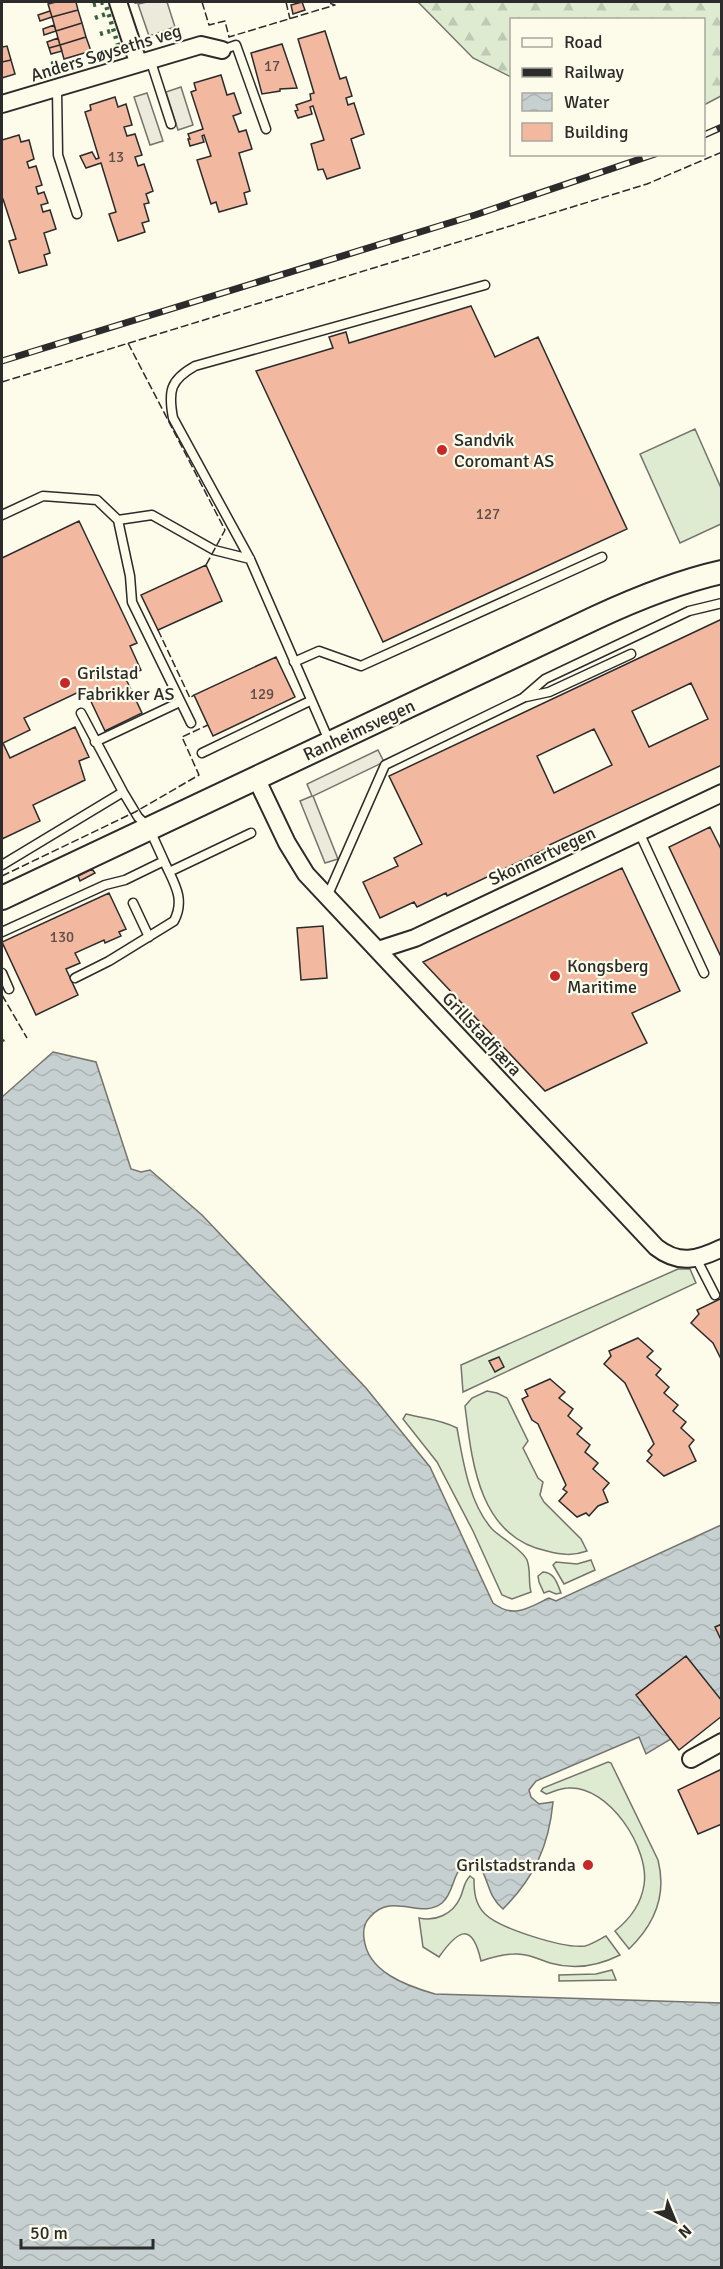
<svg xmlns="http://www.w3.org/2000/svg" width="723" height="2269" font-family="Signika,sans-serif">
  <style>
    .grass { fill: #deebd1; stroke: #74746e; stroke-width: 1.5 }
    .forest { fill: url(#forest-firs); stroke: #74746e; stroke-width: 1.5 }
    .parking { fill: #eceadb; stroke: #74746e; stroke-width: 1.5 }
    .water { fill: url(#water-waves); stroke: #74746e; stroke-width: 1.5 }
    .building { fill: #f2b8a0; stroke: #2b2b2b; stroke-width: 1.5; fill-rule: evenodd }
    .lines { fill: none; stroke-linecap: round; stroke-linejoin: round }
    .lane-casing { stroke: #2b2b2b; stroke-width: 11 }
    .street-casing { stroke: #2b2b2b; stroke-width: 20 }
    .secondary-casing { stroke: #2b2b2b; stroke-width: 26 }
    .lane { stroke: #fdfbea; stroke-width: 8 }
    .street { stroke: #fdfbea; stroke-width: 16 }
    .secondary { stroke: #fdfbea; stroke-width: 22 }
    .rail-casing { stroke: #2b2b2b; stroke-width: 7 }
    .rail { stroke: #fdfbea; stroke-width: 4.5; stroke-dasharray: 14; stroke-linecap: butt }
    .hedge { stroke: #34623c; stroke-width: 4.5; stroke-dasharray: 3 4.5; stroke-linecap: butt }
    .fence { stroke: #2b2b2b; stroke-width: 1.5; stroke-dasharray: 8 3; stroke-linecap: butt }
    .poi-dot { fill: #c62828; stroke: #fdfbea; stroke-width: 2 }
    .labels { text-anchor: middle; stroke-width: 4.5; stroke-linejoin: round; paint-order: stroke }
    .number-label { font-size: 15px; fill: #5d4e48 }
    .street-label { font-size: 18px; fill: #2b2b2b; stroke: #fdfbea }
    .poi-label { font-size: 18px; fill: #2b2b2b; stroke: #fdfbea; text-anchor: start }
  </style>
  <defs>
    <pattern id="forest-firs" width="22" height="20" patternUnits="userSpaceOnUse" patternTransform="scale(1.5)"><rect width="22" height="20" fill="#deebd1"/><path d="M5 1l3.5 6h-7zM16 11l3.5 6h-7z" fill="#bfcab4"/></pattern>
    <pattern id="water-waves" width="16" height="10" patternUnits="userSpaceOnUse" patternTransform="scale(1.5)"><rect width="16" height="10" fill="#c7d0d0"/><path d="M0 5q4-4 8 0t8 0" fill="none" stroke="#abb3b3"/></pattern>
  </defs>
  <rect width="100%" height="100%" fill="#fdfbea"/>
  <path class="grass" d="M695,429L721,488V524L680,543L640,454Z
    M678,1269H690L696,1283L463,1392L461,1365Z
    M487,1391L497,1393L507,1398L528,1441L523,1448L538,1478L543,1482L540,1495L544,1502L581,1539L587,1551C573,1556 562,1555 547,1551C479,1537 472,1463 465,1406L472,1398Z
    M406,1414C425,1419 439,1419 457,1428C463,1461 469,1503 492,1529C501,1538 523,1550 527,1560C531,1570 528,1582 531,1592L512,1599L502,1595L473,1531L437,1462L403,1419Z
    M591,1560L595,1570L564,1584L553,1565L556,1562L577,1564Z
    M543,1572C555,1573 557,1583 561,1593L556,1594L549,1591L544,1593L539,1582L538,1576Z
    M608,1762L611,1763L658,1860C667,1895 654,1925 629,1949L615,1931C630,1919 641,1905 644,1885C650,1849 609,1785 568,1788C561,1788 553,1792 546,1794L541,1791L543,1788Z
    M470,1876L474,1879C474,1892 475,1904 485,1914C499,1928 564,1949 585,1946C592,1944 600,1939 606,1936L620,1955C598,1966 574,1970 550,1963C538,1959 527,1953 514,1954C502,1954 492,1957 481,1961C472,1921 458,1930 439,1957L423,1947L419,1918C435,1922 453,1914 460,1898C464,1890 463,1883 470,1876Z
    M612,1970L616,1980L559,1981V1975L596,1974Z"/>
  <path class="forest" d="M418,2H721V96L704,105V20H512L511,77L473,58Z"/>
  <path class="parking" d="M147,2H167L175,27L149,36L138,4Z
    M181,87L193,125L178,130L166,92Z
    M147,93L163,141L150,145L134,97Z
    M378,750L384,762L313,796L338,859L325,863L300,801L312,796L307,784Z"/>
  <path class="water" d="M53,1052L96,1062L131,1169L141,1172L150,1170L202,1215L366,1388L430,1467L493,1603C514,1619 528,1608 549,1598L556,1601L721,1525L722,1702L686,1730L646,1754L639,1737L536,1781L529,1790L531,1797L539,1804L553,1802C549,1846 534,1878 503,1909C488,1897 489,1880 479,1865C450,1858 458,1890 442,1903C421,1920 392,1891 370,1917C364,1923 363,1931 364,1938C367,1972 407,1986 435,1994L721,2003V2267H2V1097Z"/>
  <path class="building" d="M56,2H76L78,10L52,17L48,4Z
    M302,2L305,10L293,14L291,5Z
    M78,10L82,23L56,31L52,17Z
    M50,11L52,17L40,21L38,15Z
    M82,23L86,37L60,45L56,31Z
    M54,25L56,31L44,35L43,29Z
    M325,31L340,79L346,77L352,96L346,98L348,105L354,103L364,134L351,139L360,168L327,179L323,169L318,170L311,144L324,140L313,106L310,107L312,114L298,118L295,111L298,110L296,105L311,100L310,94L314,93L298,39Z
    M86,37L91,51L64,59L60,45Z
    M58,38L60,45L49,48L47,42Z
    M282,44L297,88L280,89V91L262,94L251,53Z
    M60,45L62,51L51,54L49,48Z
    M7,46L11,60L2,62V47Z
    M11,60L15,74L2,78V62Z
    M221,75L227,95L234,93L241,113L233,116L239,132L246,130L252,149L239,153L250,191L244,193L247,204L219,212L216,202L211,204L197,160L211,156L204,135L202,136L204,142L190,146L188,139H190L188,134L203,129L191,92L196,90L194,83Z
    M115,97L118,107L126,104L132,125L124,127L127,136L135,134L142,155L135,157L138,166L144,164L153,191L146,194L149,203L144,204L149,221L142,223L145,232L118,241L109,214L116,212L101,163L86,168L80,156L92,152L96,159L99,158L85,112L91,110L90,105Z
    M19,135L21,142L29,140L34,159L27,162L29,168L36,166L42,185L36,187L38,194L44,192L48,203L41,205L43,212L50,210L56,229L44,233L50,253L44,255L47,265L19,273L9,241L16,239L3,199H2V140Z
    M471,306L495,357L538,337L627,529L383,642L256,371L333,348L329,337L346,332L349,343Z
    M79,521L137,643L130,646L141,670L125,677L142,713L105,731L85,689L24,718L30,730L3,743L10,758L75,727L89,757L79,761L85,780L33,805L40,821L2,839V558Z
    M206,565L222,601L158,630L141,595Z
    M722,619V765L547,846L548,848L447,896L446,893L417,907L414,902L380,918L363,882L398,866L394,858L422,844L389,776ZM691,683L708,719L649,747L632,711ZM594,729L612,765L554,793L537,756Z
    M276,657L295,697L213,736L194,695Z
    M710,827L722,851V959L669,847Z
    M622,868L680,991L632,1013L647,1043L545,1091L423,962Z
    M92,869L95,873L80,881L78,876Z
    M109,893L126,929L119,932L121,936L105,943L104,940L75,953L80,963L66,969L78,995L36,1015L2,942Z
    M323,926L327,978L301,980L297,928Z
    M722,1298V1361L713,1343L691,1323L699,1314L697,1310Z
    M638,1338L653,1351L647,1357L661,1369L656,1375L669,1387L664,1393L678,1405L673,1411L686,1422L681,1428L694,1440L689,1446L696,1461L664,1476L647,1461L652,1455L648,1451L654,1444L625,1383L604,1364L611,1356L609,1351Z
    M499,1357L504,1367L495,1372L489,1361Z
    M550,1379L565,1392L559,1398L573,1409L568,1416L582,1428L577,1434L590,1445L585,1452L598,1463L593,1469L609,1483L603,1490L608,1502L598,1506L589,1516L586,1513L577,1517L559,1501L567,1492L563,1489L566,1485L538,1424L532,1420L522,1399L528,1396L525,1390Z
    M722,1624V1642L715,1627Z
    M686,1656L722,1701V1716L679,1750L636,1695Z
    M722,1769V1824L698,1834L678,1790Z"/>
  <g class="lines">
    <defs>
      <path id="lane" d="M222,50L236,45L266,129
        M150,59L171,124
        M57,89L58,155L77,214
        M2,515L43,496L97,500L118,520L130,576L132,602L191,723
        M118,520L152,515L214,550L250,559
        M294,662L319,651L361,666L602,557
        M526,697L549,692L631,654
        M95,742L180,702
        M330,743L250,559L173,418C168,391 170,380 195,366L485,285
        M202,753L310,701
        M639,832L704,973
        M2,865L123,792
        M169,872L251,833
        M327,897L385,765L523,698L545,679L689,611L722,603
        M133,903L149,937
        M2,932L105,885L125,880L164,861L149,828L138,817L123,792L81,713
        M2,973L9,989
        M75,978L109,961L174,921C186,898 173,882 164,861
        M696,1258L715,1295"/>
      <path id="street" d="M118,2L138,62
        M2,104L201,45L222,50
        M256,778L287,843L306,874L656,1247C679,1265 697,1260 722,1248
        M378,950L415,938L722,793
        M691,1759L722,1742"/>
      <path id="secondary" d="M2,898L595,618C636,599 677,582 722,572"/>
    </defs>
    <use href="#lane" class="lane-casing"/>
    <use href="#street" class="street-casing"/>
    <use href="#secondary" class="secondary-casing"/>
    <use href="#lane" class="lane"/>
    <use href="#street" class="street"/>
    <use href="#secondary" class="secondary"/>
    <defs>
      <path id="rail" d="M704,135L722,127
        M2,361L475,215L655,154"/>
    </defs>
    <use href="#rail" class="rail-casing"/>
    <use href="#rail" class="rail"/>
    <path class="hedge" d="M93,5L105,2
      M95,18L109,13
      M100,34L114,30
      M55,63H53L56,73L113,55L118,45L105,2
      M2,1040L3,1042"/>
    <path class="fence" d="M134,2L135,3L140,2
      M202,2L209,25L225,21L229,37L335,5L326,2
      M286,2L290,19
      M128,343L225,530L206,565
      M2,382L647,184L722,152
      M158,630L190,698L194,695
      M2,876L135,812L199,775L182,737L208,725
      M2,995L27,1038"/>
  </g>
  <g class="poi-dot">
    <circle cx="442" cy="450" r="6"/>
    <circle cx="65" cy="683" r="6"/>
    <circle cx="555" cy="976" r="6"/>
    <circle cx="588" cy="1865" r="6"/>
  </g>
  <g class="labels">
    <g class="number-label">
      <text x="272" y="71">17</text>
      <text x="116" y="162">13</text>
      <text x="488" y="519">127</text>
      <text x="262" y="699">129</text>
      <text x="62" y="942">130</text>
    </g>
    <g class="street-label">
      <text transform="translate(106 53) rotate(-17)" y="6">Anders Søyseths veg</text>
      <text transform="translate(359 730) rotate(-25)" y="6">Ranheimsvegen</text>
      <text transform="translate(542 856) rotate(-25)" y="6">Skonnertvegen</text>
      <text transform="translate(482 1034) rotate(47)" y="6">Grillstadfjæra</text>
    </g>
    <g class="poi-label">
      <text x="454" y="446">Sandvik<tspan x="454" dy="21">Coromant AS</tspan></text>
      <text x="77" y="679">Grilstad<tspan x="77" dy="21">Fabrikker AS</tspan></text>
      <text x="567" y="972">Kongsberg<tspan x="567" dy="21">Maritime</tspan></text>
      <text x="576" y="1871" text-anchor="end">Grilstadstranda</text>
    </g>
  </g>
  <rect width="723" height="2269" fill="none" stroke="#2b2b2b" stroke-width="6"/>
  <rect x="510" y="18" width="195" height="138" fill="#fdfbea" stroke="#a9a89e" stroke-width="1.5"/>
  <rect x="522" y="38" width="30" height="9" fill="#fdfbea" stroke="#a9a89e" stroke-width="1.5"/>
  <text x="564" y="48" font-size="18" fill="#2b2b2b">Road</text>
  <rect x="522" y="68" width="30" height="9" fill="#2b2b2b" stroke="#a9a89e" stroke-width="1.5"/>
  <text x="564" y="78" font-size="18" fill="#2b2b2b">Railway</text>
  <rect x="522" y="93" width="30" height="18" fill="url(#water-waves)" stroke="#a9a89e" stroke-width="1.5"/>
  <text x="564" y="108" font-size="18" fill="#2b2b2b">Water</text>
  <rect x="522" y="123" width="30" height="18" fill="#f2b8a0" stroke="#a9a89e" stroke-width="1.5"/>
  <text x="564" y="138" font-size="18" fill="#2b2b2b">Building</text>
  <g transform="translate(675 2221) rotate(137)" stroke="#fdfbea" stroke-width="4.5" paint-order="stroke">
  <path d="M0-4.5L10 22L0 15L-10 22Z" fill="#2b2b2b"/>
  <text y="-9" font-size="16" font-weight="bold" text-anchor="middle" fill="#2b2b2b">N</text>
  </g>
  <path d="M21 2239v9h132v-9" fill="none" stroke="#2b2b2b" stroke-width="3"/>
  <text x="30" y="2239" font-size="18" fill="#2b2b2b" stroke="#fdfbea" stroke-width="4.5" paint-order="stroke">50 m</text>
</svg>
